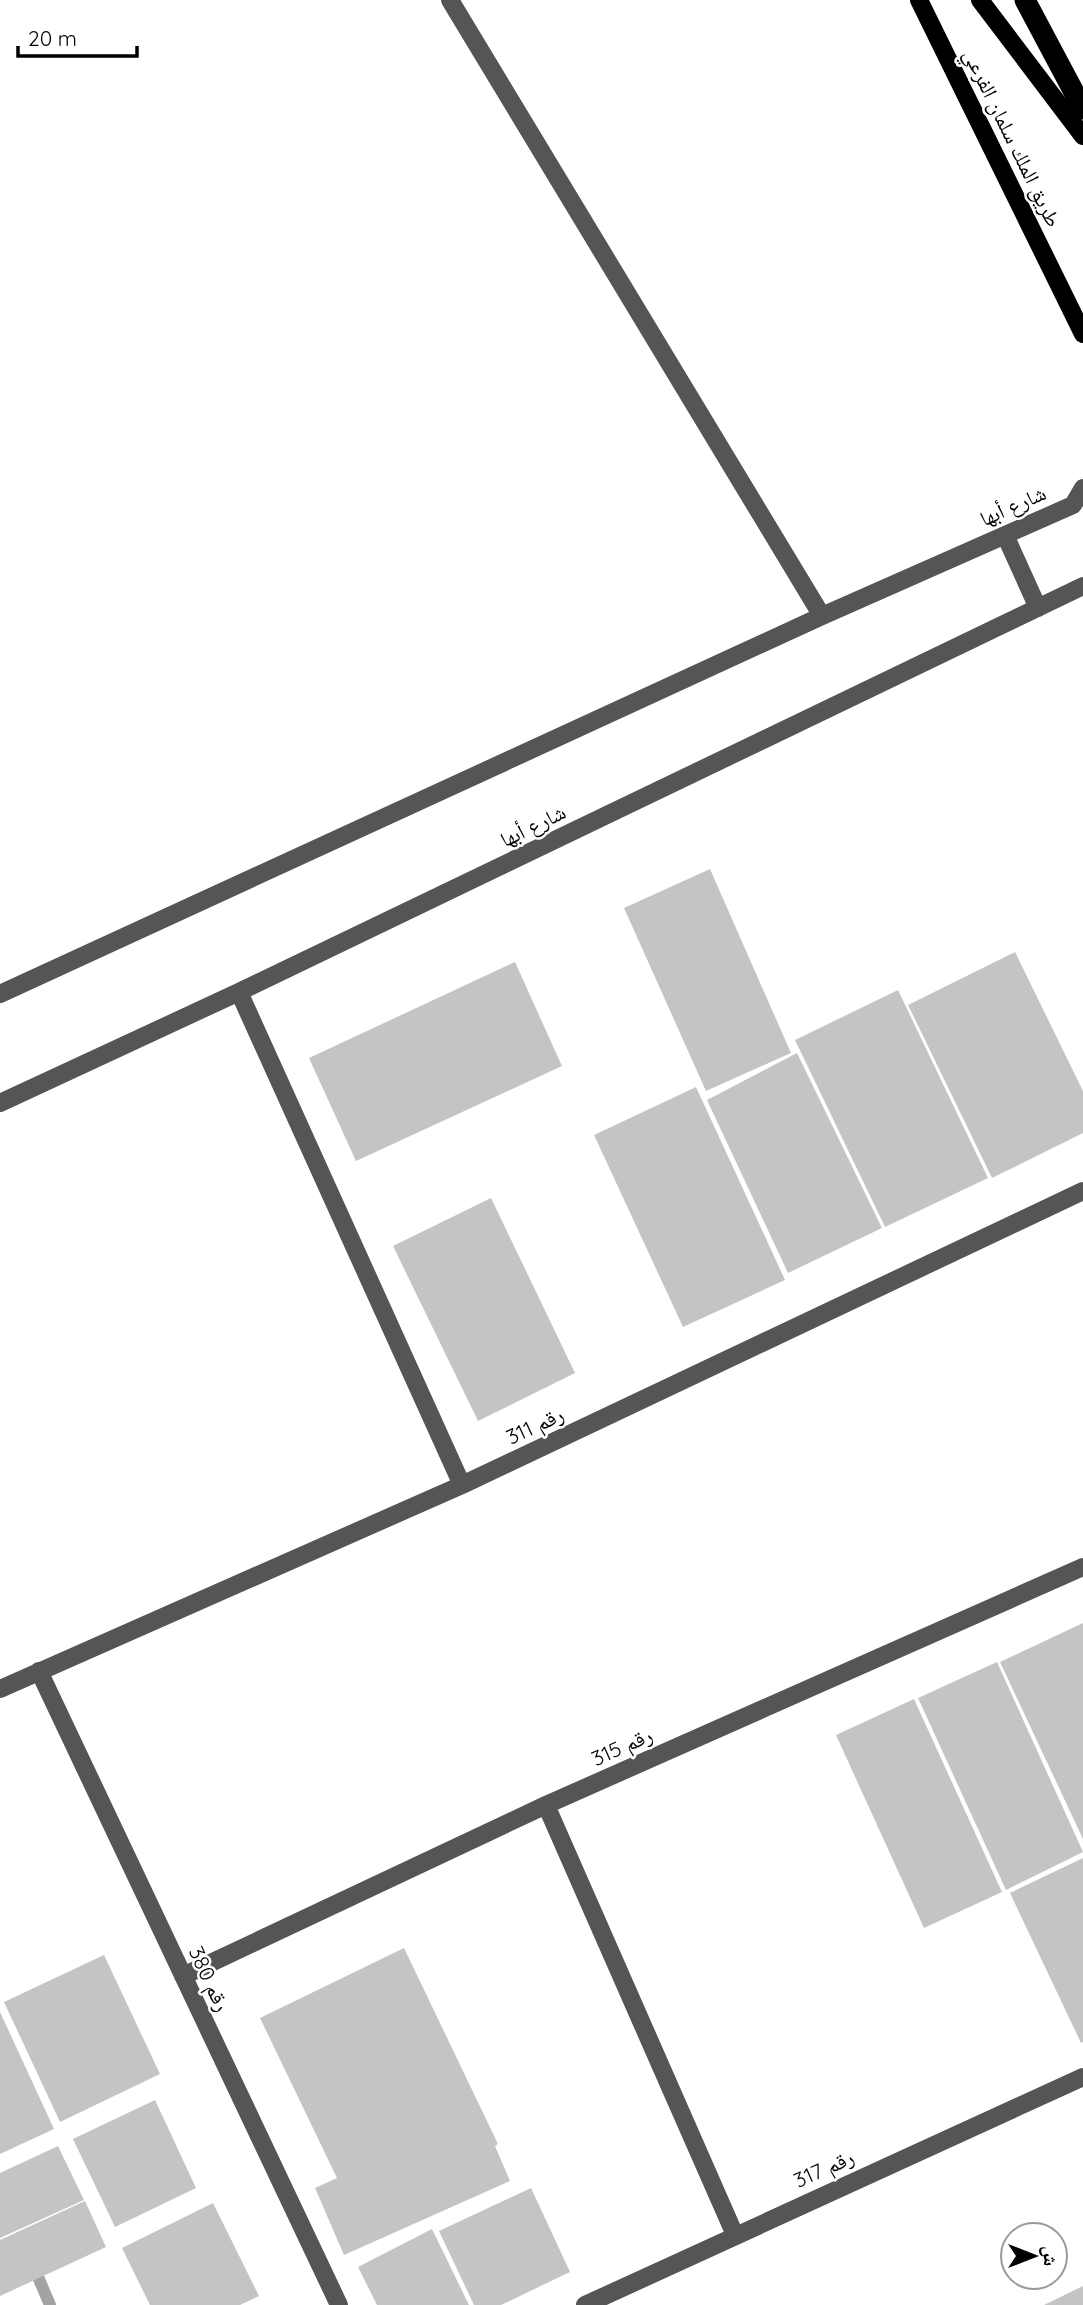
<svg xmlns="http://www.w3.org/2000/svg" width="1083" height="2305" font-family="Quicksand,'Noto Naskh Arabic',sans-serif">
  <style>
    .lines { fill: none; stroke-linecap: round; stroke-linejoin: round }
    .stream { stroke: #a3a3a3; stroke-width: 12 }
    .building { fill: #c4c4c4 }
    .minor { stroke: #555; stroke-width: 18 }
    .major { stroke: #000; stroke-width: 18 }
    .highway { stroke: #000; stroke-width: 21 }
    .labels { text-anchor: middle; stroke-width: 5; stroke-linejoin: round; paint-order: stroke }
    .street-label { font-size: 21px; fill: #000; stroke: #fff }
  </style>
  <rect width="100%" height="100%" fill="#fff"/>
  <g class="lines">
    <path class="stream" d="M33,2265L50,2305"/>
  </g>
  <path class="building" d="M710,869L791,1053L706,1091L624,908Z
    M1015,952L1083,1091V1133L992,1178L908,1005Z
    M515,962L562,1066L356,1161L309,1058Z
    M898,990L988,1178L885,1227L795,1040Z
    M797,1053L882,1228L788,1273L707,1100Z
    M696,1087L785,1280L683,1327L594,1135Z
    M491,1198L575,1373L478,1421L393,1246Z
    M1083,1623V1839L1000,1662Z
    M997,1662L1083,1852L1006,1890L918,1698Z
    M914,1699L1002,1892L924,1928L836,1735Z
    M1083,1858V2042L1081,2043L1010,1893Z
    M404,1948L498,2144L495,2146L510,2181L344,2255L315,2188L337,2178L260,2018Z
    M104,1955L160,2074L60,2122L4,2002Z
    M0,2012L54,2129L0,2154Z
    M155,2100L196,2188L115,2227L73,2139Z
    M58,2146L84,2200L0,2238V2173Z
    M531,2188L570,2272L501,2305H474L439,2231Z
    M85,2201L106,2247L0,2296V2240Z
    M213,2203L259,2296L240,2305H150L122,2248Z
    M432,2229L469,2305H377L358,2267Z
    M1083,2286V2305H1044Z"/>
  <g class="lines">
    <path class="minor" d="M450,0L822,616
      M1005,535L1038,608
      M239,992L462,1485
      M0,994L822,616L1073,505L1083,488
      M0,1103L239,992L1083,586
      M39,1671L339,2305
      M0,1689L462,1485L1083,1191
      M546,1805L735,2235
      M183,1976L546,1805L1083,1567
      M585,2305L1083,2077"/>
    <path class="major" d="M919,0L1083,334
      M980,0L1083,136"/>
    <path class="highway" d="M1025,0L1083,109"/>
  </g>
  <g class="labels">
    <g class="street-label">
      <text transform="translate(1012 138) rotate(64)" y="7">طريق الملك سلمان الفرعي</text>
      <text transform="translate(1013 506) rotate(-24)" y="7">شارع أبها</text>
      <text transform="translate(533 826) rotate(-26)" y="7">شارع أبها</text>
      <text transform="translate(535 1426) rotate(-25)" y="7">رقم 311</text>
      <text transform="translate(622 1747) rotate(-24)" y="7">رقم 315</text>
      <text transform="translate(209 1979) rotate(65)" y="7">رقم 380</text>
      <text transform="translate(824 2169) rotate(-24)" y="7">رقم 317</text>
    </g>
  </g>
  <g transform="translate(1034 2256) rotate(90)"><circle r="33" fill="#ffffff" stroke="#999999" stroke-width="2"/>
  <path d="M0-5L12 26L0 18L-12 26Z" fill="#000000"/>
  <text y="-10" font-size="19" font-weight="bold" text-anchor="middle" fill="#000000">ش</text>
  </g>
  <path d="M18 46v10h119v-10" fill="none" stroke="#000000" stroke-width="3.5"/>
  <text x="28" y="46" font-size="21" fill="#000000" stroke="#ffffff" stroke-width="5" paint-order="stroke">20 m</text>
</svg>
